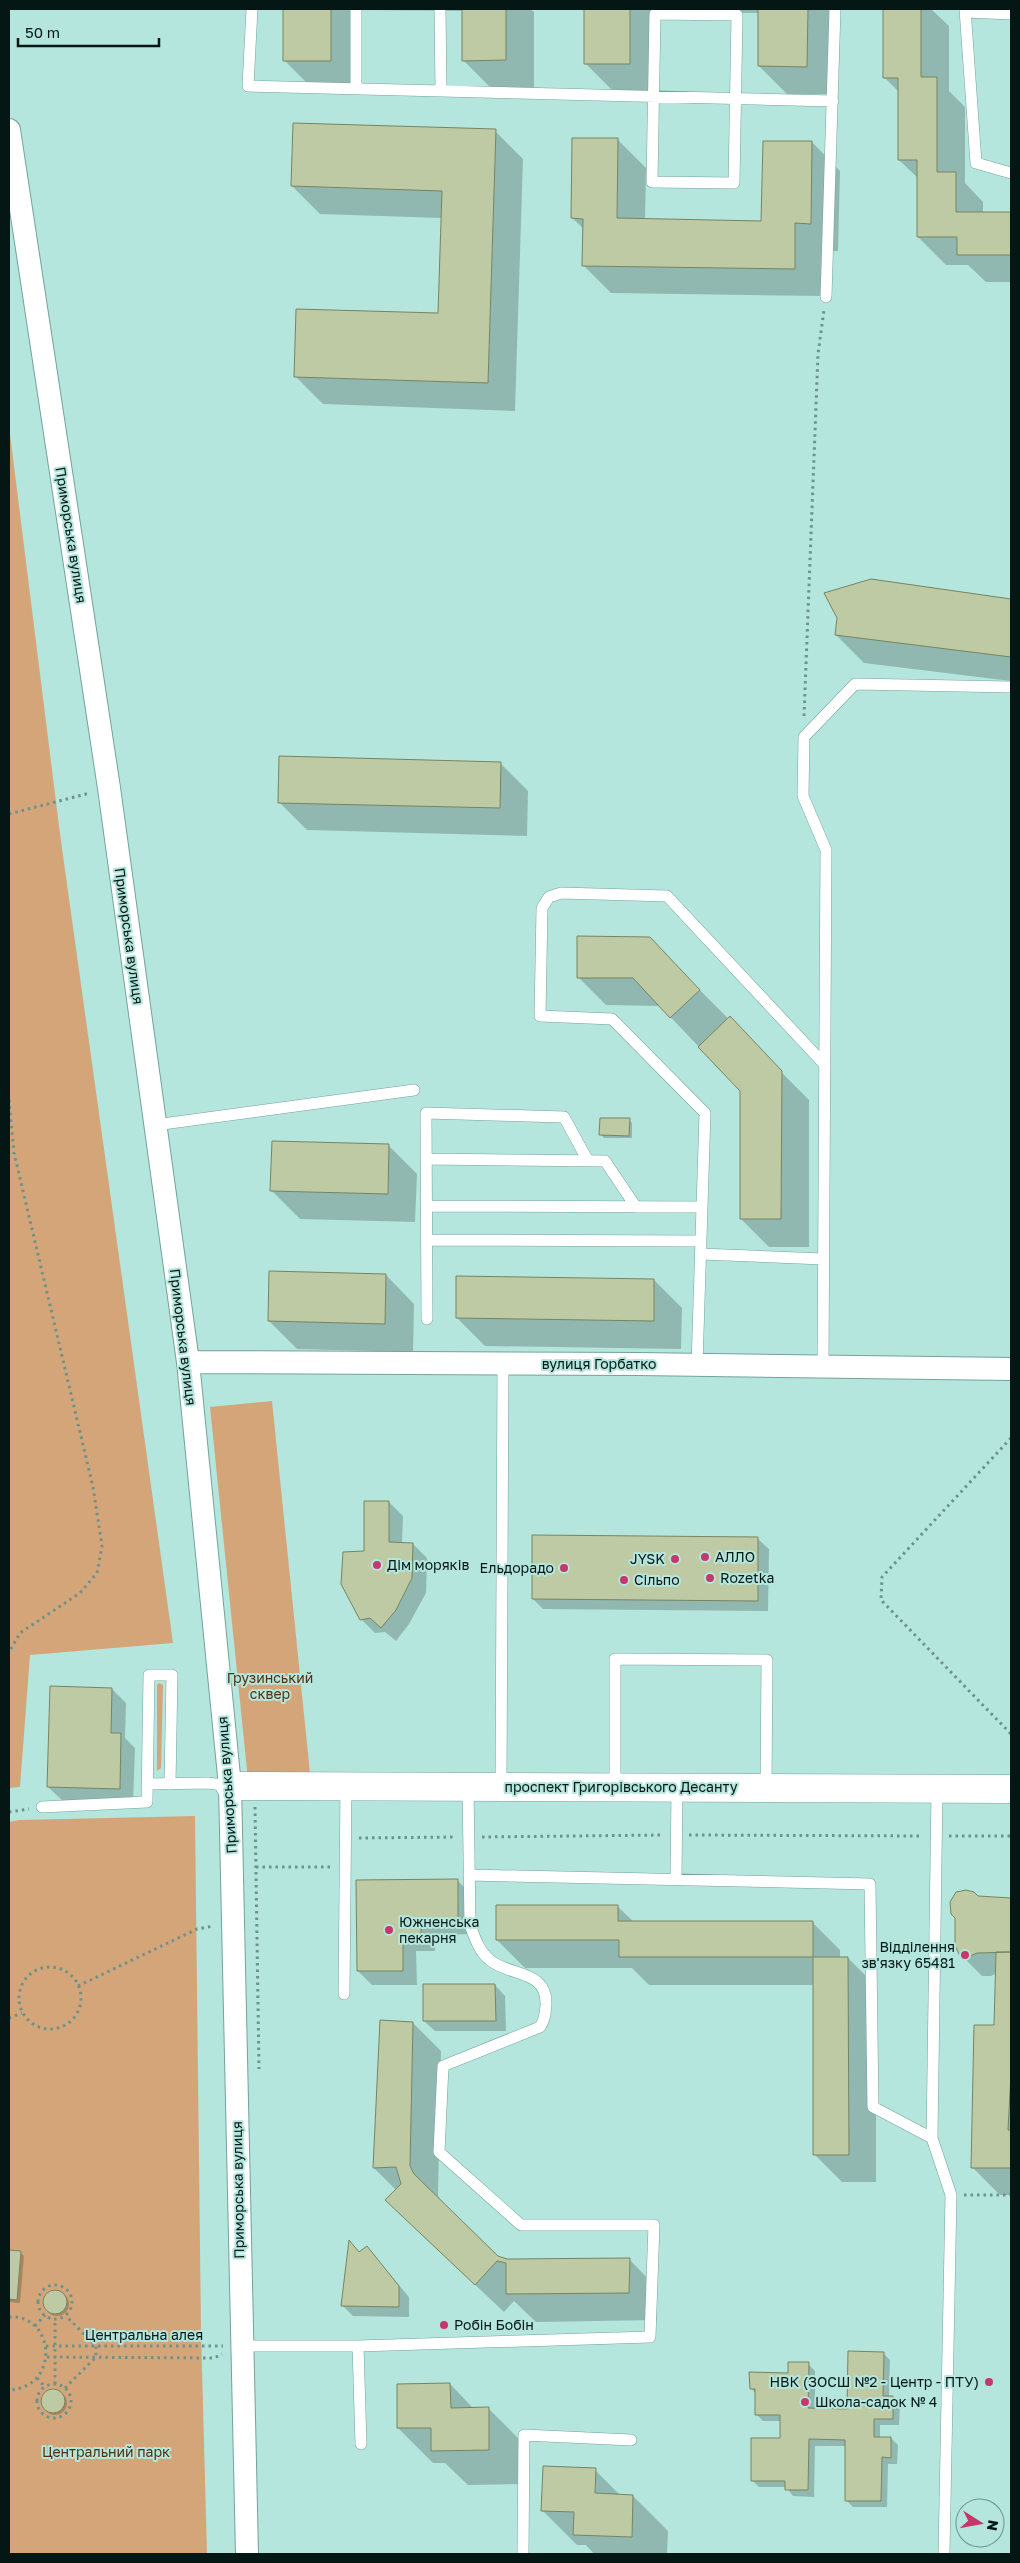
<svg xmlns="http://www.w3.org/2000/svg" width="1020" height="2563" font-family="'Golos Text',sans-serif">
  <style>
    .green { fill: #d5a57a }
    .shadow { fill: #0003 }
    .building { fill: #bdcaa4; stroke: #788461 }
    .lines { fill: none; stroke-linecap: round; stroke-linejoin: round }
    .service-casing { stroke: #73a39b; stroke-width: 12 }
    .minor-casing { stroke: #73a39b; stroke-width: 24 }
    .tertiary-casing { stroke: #73a39b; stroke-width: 29 }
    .path { stroke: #6d928c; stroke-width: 3; stroke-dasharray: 2.5 4; stroke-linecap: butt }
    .service { stroke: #fff; stroke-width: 11 }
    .minor { stroke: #fff; stroke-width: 22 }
    .tertiary { stroke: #fff; stroke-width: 28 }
    .poi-dot { fill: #c4386b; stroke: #b4e6dd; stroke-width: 2 }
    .labels { text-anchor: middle; stroke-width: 4; stroke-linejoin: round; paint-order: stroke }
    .street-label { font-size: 14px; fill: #041715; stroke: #b4e6dd }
    .poi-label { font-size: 14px; fill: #041715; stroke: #b4e6dd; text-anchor: start }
    .park-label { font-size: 14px; fill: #53310d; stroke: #b4e6dd }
  </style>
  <rect width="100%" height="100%" fill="#b4e6dd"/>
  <path class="green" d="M9,426L60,834L173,1643L30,1655L20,1787L9,1788Z
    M272,1401L310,1773L248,1780L210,1407Z
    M159,1683L163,1685L161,1768L157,1771V1685Z
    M195,1816L201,2331L207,2554H9V1822L19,1820Z"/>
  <path class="shadow" d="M285,9H530L534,12V88H491L463,60V11L358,10V89H313L285,61Z
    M586,9H831L835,94H787L759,66V13L658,12L657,92L613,91L585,63Z
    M885,9H931L949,26V91L965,107V183L983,202V213H1011V282H986L968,265H946L918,237V178L899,160V92L885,78Z
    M495,131L523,159L515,411L323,404L295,376L439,315L442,218L320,214L292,186Z
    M618,140L646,168L645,220L763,222L812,142L840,171L838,251H823L822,296L611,293L583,265L584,229L572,218Z
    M871,581L1011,600V681L864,663L836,635L838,618Z
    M500,763L528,791L527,836L307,830L279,802Z
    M677,967L809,1100V1247H769L741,1219V1091L660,1006L606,1005L578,977Z
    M629,1120L632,1123V1138H604L600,1134Z
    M388,1145L417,1174L415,1222L300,1219L272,1191Z
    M386,1275L414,1304L413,1352L297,1349L269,1321Z
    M654,1280L682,1308L681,1349L485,1346L457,1318Z
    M389,1502L403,1516L402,1543L413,1544L427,1558L426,1593L409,1624L396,1641L385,1632L375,1633L361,1619L365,1553Z
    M758,1539L769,1549L768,1611L543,1609L533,1599Z
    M112,1689L126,1703L125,1738L135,1748L133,1803L63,1801L48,1787Z
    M457,1880L471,1894L472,1934L435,1935V1951H416L417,1985H372L358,1971Z
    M978,1898L1011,1899V2195H1000L972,2167L995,2026L997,1973L991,1976H982L961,1955Z
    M617,1906L634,1922H812L840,1950V1958H848L876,1986V2182H842L814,2154V1985H649L632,1968H525L497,1940Z
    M495,1985L505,1996L506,2031H435L424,2021Z
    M413,2023L441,2051L438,2195L441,2202L497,2257L506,2260L629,2259L657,2288V2320L536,2322L514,2301L504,2312L415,2228L396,2190L374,2168Z
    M367,2248L409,2297V2317L353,2316L342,2305L360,2253Z
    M9,2251L21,2253L24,2256L20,2303L9,2302Z
    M45 2304a12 12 0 1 1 24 0a12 12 0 1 1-24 0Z
    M883,2353L890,2360L889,2397L900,2404L899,2425H880V2438H891L898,2445L897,2464H888L887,2507H853L846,2500L847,2446H815L814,2497L793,2496L786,2487H759L752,2480L781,2439V2421H763L756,2414V2394L751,2388L789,2374L808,2364L815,2371V2410H849Z
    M450,2384L474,2409L488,2408L523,2443L524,2484L468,2485L445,2463H433L398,2428Z
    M43 2403a12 12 0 1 1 24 0a12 12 0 1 1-24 0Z
    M595,2470L621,2496H633L668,2531L667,2554H594L586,2545H577L542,2510Z"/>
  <path class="building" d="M283,9H331V61H283Z
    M462,9H506V60L462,61Z
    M584,9H630V64H584Z
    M758,9H808L807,67L758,66Z
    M883,9H921V77H937V172H956V212H1011V255H957V237H917V160H898V78H883Z
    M293,123L496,129L488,383L294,377L296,309L438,313L442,191L291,186Z
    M572,138H618L617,218L761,221L763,141H812L811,224L795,223V269L582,266L583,219L571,218Z
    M871,579L1011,599V657L835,635L837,618L824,593Z
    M279,756L501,762L500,808L278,803Z
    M577,936L650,937L700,990L670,1018L633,978H577Z
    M730,1016L782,1071L781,1219H740V1091L698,1047Z
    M600,1118H630L629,1136L599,1135Z
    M272,1141L389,1144L388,1194L270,1191Z
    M269,1271L386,1274L385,1324L268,1321Z
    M456,1276L654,1279V1321L456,1318Z
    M364,1501H389V1542L413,1543L412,1578L396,1610L381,1628L370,1618L360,1620L341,1584L343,1552L364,1551Z
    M532,1535L758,1537V1601L532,1599Z
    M50,1686L112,1688L111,1733H121L120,1789L47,1787Z
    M458,1879V1921H421V1938H403V1971H357L356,1880Z
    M966,1890L974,1892L978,1896L1011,1898V1952L977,1953L970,1956H960L955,1946V1918L951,1914L950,1902L956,1892Z
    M496,1905H618V1921H813V1957H619V1940H496Z
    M996,1952H1011V2073L1008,2130H1011V2168H971L974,2025H994Z
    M813,1957H848L849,2155H813Z
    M423,1984H495L496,2021H423Z
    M380,2020L413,2022L410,2166L414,2174L498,2256L507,2259L630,2258L629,2293L506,2294V2263L497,2261L475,2285L385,2200L401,2184L396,2167L373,2168Z
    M349,2240L359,2252L367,2246L399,2286V2307L341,2306Z
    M9,2250L21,2251L17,2300L9,2299Z
    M43 2302a12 12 0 1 1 24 0a12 12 0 1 1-24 0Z
    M848,2351L884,2352L883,2396H893V2419H874V2437H891V2458L882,2457L881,2501H845V2440L809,2439L808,2490H785V2481H751V2438H780V2415H755V2389H750L749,2372L788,2373V2362H809L808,2408L847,2409Z
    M450,2383L451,2408L489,2407V2450L431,2451V2428H397V2384Z
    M41 2401a12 12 0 1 1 24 0a12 12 0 1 1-24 0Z
    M543,2466L596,2468L595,2493L633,2495L632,2537L573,2535L574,2512L541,2511Z"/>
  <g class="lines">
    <defs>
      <path id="service" d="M252,9L248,86L833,101
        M440,9L441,89
        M965,9L976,163L1011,173
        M966,12L1011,14
        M655,14L737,15L734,183L652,182Z
        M356,87V9
        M826,297L835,9
        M155,1125L414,1090
        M427,1159L605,1161L636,1207
        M427,1206L702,1207
        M427,1240L701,1241
        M701,1254L823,1259
        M427,1319L426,1113L564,1117L588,1161
        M697,1365L705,1113L612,1019L540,1016L542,908L549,897L561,893L667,896L825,1065
        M823,1366L826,850L803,796L804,737L855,684L1011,687
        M148,1784L208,1783L230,1786
        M501,1786L503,1363
        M615,1787V1659L767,1660L766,1788
        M937,1790L932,2138L951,2195L944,2554
        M42,1807L147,1802L149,1675H172L170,1784
        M469,1875L870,1884L873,2107L932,2138
        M676,1879L677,1787
        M344,1994L346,1786
        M241,2346H358L650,2337L654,2225H521L439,2152L443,2066L540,2027C545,2019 545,2014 546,2005C547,1970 513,1977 491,1961C479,1952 475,1938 470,1925L468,1786
        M358,2346L361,2444
        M523,2554L524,2435L631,2440"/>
      <path id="minor" d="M9,130L109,788L188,1362L230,1786L247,2554
        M188,1362L638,1364L1011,1369"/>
      <path id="tertiary" d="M230,1786L1011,1789"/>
    </defs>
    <use href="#service" class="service-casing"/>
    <use href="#minor" class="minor-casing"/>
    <use href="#tertiary" class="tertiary-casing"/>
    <path class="path" d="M804,716L818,354L824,310
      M9,814L90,793
      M9,1100L14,1153L93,1487L102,1546L97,1573L80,1593L20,1633L9,1652
      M1011,1438L882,1577L881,1600L1011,1734
      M255,1807L259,2069
      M9,1812L29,1809
      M689,1835L923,1836
      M949,1836H1011
      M482,1837L663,1835
      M359,1838L456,1837
      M256,1867H332
      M19 1998a31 31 0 1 1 62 0a31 31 0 1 1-62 0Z
      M78,1986L197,1929L214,1926
      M9,2018L22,2013
      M964,2195H1011
      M38 2302a17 17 0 1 1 34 0a17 17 0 1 1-34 0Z
      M9,2317C56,2314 60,2388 9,2390
      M35,2326L45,2315
      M46,2346H223
      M47,2357L214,2358L222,2354
      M37,2378L44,2386
      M37 2401a17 17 0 1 1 34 0a17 17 0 1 1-34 0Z
      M55,2384V2319
      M65,2388L96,2357V2346L66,2316"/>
    <use href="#service" class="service"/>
    <use href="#minor" class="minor"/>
    <use href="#tertiary" class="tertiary"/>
  </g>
  <g class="poi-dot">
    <circle cx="705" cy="1557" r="5"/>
    <circle cx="675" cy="1559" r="5"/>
    <circle cx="377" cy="1565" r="5"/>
    <circle cx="564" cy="1568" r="5"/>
    <circle cx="710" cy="1578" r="5"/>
    <circle cx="624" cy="1580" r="5"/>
    <circle cx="389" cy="1930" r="5"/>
    <circle cx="965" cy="1955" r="5"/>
    <circle cx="444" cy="2325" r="5"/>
    <circle cx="989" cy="2382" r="5"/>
    <circle cx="805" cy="2402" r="5"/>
  </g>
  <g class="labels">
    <g class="street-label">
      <text transform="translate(71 535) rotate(81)" y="5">Приморська вулиця</text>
      <text transform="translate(129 936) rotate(82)" y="5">Приморська вулиця</text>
      <text transform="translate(183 1337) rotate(83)" y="5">Приморська вулиця</text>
      <text x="599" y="1369">вулиця Горбатко</text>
      <text transform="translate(227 1785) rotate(-94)" y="5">Приморська вулиця</text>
      <text x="621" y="1792">проспект Григорівського Десанту</text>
      <text transform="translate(238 2190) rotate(-91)" y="5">Приморська вулиця</text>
      <text x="144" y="2340">Центральна алея</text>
    </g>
    <g class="poi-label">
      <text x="715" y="1562">АЛЛО</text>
      <text x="665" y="1564" text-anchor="end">JYSK</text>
      <text x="387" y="1570">Дім моряків</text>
      <text x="554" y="1573" text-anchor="end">Ельдорадо</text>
      <text x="720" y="1583">Rozetka</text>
      <text x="634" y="1585">Сільпо</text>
      <text x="399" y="1927">Южненська<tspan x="399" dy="16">пекарня</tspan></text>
      <text x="955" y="1952" text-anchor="end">Відділення<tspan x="955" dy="16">зв'язку 65481</tspan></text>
      <text x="454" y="2330">Робін Бобін</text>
      <text x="979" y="2387" text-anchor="end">НВК (ЗОСШ №2 - Центр - ПТУ)</text>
      <text x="815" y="2407">Школа-садок № 4</text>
    </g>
    <g class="park-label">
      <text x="270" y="1683">Грузинський<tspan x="270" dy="16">сквер</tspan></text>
      <text x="106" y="2457">Центральний парк</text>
    </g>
  </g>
  <rect width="1020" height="2563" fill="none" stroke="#041715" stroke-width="20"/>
  <g transform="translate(980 2523) rotate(101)"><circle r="24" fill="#b4e6dd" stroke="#6e938d"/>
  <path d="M0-4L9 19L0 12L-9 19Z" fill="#c4386b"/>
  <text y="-8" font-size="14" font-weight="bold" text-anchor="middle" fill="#041715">N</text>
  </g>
  <path d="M18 38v8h141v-8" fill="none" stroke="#041715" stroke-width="2.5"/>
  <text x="25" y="38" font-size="15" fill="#041715" stroke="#b4e6dd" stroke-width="4" paint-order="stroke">50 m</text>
</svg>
